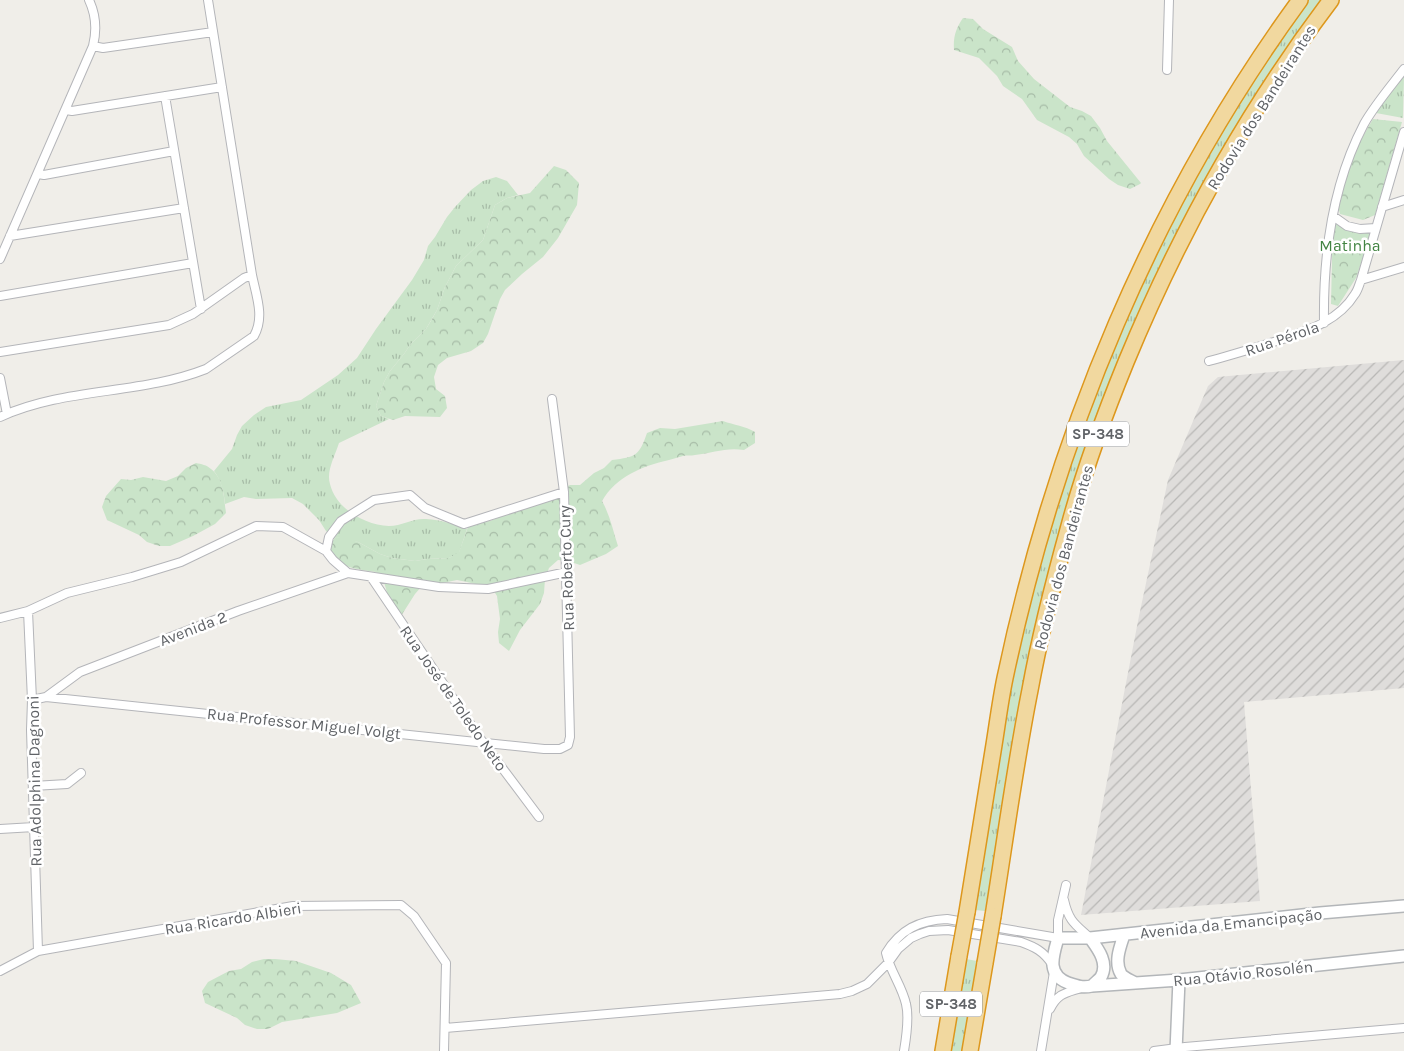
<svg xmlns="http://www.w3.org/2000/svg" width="1404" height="1051" font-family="Karla,sans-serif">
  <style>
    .industrial { fill: url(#industrial-furrows) }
    .grass { fill: url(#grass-tufts) }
    .forest { fill: url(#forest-crowns) }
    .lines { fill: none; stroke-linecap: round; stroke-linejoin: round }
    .street-casing { stroke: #b4b5b9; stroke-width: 10 }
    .secondary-casing { stroke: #b3b6b9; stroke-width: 14 }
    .highway-casing { stroke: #dd971c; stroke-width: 18 }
    .street { stroke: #fff; stroke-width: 8 }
    .secondary { stroke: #fff; stroke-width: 11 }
    .highway { stroke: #f1d89f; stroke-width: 15 }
    .highway-bridge-casing { stroke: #dd971c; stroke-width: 18; stroke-linecap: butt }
    .highway-bridge { stroke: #f1d89f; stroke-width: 15 }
    .labels { text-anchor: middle; stroke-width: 5; stroke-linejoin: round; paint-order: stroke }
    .shield { fill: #fff; stroke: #909295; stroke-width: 1 }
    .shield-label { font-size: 15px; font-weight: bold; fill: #606367 }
    .street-label { font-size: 16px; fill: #606367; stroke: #fff }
    .park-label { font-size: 16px; fill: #428442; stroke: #fff }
  </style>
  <defs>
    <pattern id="industrial-furrows" width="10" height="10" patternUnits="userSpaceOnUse" patternTransform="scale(1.25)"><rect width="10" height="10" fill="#dfdddb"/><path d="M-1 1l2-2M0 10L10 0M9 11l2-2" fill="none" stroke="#b8b7b5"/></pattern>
    <pattern id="grass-tufts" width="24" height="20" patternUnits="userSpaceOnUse" patternTransform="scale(1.25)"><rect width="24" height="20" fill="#cae4c9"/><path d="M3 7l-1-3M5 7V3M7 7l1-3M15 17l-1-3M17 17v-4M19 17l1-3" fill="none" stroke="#a7bca7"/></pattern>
    <pattern id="forest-crowns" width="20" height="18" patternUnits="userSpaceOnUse" patternTransform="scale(1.25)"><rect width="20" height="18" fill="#cae4c9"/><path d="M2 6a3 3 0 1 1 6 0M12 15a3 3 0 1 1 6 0" fill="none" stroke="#a7bca7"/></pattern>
  </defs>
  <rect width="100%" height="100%" fill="#f0eee9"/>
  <path class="industrial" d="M1404,360V688L1244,702L1260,901L1081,915L1139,616L1168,480L1208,386L1218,377Z"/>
  <path class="grass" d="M1308,0H1323L1125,347L1020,709L985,911L975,910L1008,705L1021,642L1044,548L1078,437L1143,277L1204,161L1274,48Z
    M1404,75L1403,118L1376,113Z
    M496,177L507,181L518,195L507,198L495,205L483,240L456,266L445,287L437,310L426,329L410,345L404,354L390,371L384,382L376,406L381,416L389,419L339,443C335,456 326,471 330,484C336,509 365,525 389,526C402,526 413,518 426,519C441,520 454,524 467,529L459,553L449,558L427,559L415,561L392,558L380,554L358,542L336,537L334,539L326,531L319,520L303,504L292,498L256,499L244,497L225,504C224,492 221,480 214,471L232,449L237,435L242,426L254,415L266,407L301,400L338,375L357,358L376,329L412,280L424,260L428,246L435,237L447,217L455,207L471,190L483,181Z
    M966,959L977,961L962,1051H951Z"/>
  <path class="forest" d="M963,18L973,19L983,29L1012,47L1018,61L1034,79L1070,107L1082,111L1091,116L1100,128L1107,141L1141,183L1140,184L1130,189L1118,185L1109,179L1084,156L1077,144L1069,137L1037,120L1022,99L1003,86L997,76L979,58L954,50C953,37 956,28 963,18Z
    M1373,119L1402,122L1375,215L1363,220L1340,214C1339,210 1338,206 1338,202C1341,174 1359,143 1373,119Z
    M554,166L566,170L579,183L577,205L558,238L543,257L522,274L505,290L500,299L488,334L483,343L471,351L447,358L438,365L434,377L436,389L445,396L447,408L440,417L405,416L393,420L381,416L376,406L384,382L390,371L404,354L410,345L426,329L432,319L437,310L445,287L456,266L483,240L495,205L507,198L530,193Z
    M1333,216L1347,226L1376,228L1368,243L1356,278L1338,306L1331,304Z
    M723,421C734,425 745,426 755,432V443L744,450C726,447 713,453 695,455C691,456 687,455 683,456C678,457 674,459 669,460C642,466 616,477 602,501C610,515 613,531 618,546L606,554L580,565L568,561L558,560L549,568L545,579L544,593L540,604L520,630L509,651L499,643L498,632L500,619L497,596L490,585H479L467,582L457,580L433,585L422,586L415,594L401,616L388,596L384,582L376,572C356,569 343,568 327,555L328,545L336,537L346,538L358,542L380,554L392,558L415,561L427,559L449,558L459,552L468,527L479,522L490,521L525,507L570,485H580L594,473L604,468L612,460C636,457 639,456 647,433L660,428L675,429Z
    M196,463C201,464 207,465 211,469C224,479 224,498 226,513L215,524L193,536L170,546H159L147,542L139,535L107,520L102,507L106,496L121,479L131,480L143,477L166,481L178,476L186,468Z
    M264,959H275L296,961L331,973L351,985L361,1003L337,1013L282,1022L268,1029H257L245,1025L237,1018L205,1003L202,991L208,982L229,971L241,969L252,962Z"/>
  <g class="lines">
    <defs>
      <path id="street" d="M93,46L103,48L213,32
        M1167,70L1169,0
        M165,96L201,309
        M66,110L72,111L222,87
        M38,174L44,175L174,151
        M1382,207L1404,200
        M1333,216L1347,226L1360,229L1376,228
        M10,236L184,208
        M0,259L93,46C97,30 96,15 89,0
        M1361,280L1404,267
        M0,296L193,263
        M1324,323C1323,255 1332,185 1364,124C1374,106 1391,86 1404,69
        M0,352L169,325L193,314L244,278L252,275
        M1209,361C1232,355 1254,348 1277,341C1306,331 1338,322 1355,294C1358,290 1359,285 1361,280L1404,132
        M0,378L7,414
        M0,417C65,387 140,395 206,369L254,336C265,317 256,295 252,275L208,0
        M348,573L333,560L326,551L329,537L341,521L374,500L410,495L425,508L464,524L564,492
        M371,577L482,741L539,817
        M28,611L32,700L31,730L38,951
        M0,618L28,611L67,593L132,577L181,562L256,526L283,527L326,551
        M46,697L80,672L238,611L348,573L439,587L488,589L567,572
        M32,700L46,697L544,749H560L568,745L570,737L564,492L552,399
        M33,786L67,784L81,773
        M0,829L34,827
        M1064,900C1069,922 1075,924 1090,938
        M0,971L38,951L293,906L401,905L414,916L446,963L444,1051
        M1050,1009C1058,993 1066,993 1081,988
        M445,1028L840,994L852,991L867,984L888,963L898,949L911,938L920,934L929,931L948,930L1021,942C1035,947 1043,951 1052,964
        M904,1051C906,1039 909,1016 906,1004C902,986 890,971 886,953C900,930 919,920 947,919L1058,938V920L1066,885
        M1041,1051L1054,972
        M1154,1051L1185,1047L1404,1028"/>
      <path id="secondary" d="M1404,906L1320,913L1090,938H1058C1053,956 1046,974 1068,983C1077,986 1082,988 1092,986L1179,980L1404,956
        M1124,935C1120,947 1114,962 1121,974C1124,978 1130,980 1135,983
        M1090,938C1098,949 1109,963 1101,977C1099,980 1094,983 1092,986
        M1176,1051L1179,980"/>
      <path id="highway" d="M967,912C976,858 984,805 993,751C997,727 1000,702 1005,678C1056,435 1153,201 1300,0
        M993,916C1005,841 1015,765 1030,690C1040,635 1054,580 1069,526C1084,470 1104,416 1126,362C1179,234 1247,111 1331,0
        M943,1051L959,956
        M970,1051L985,963"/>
    </defs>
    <use href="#street" class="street-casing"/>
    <use href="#secondary" class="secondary-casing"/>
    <use href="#highway" class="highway-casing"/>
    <use href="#street" class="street"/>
    <use href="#secondary" class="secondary"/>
    <use href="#highway" class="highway"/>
    <defs>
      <path id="highway-bridge" d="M959,956L967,912
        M985,963L993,916"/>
    </defs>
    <use href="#highway-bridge" class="highway-bridge-casing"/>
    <use href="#highway-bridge" class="highway-bridge"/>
  </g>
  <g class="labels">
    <g class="shield">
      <rect x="1067" y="421.5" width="62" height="25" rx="4"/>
      <rect x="920" y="991.5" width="62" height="25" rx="4"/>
    </g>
    <g class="shield-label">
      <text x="1098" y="439">SP-348</text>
      <text x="951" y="1009">SP-348</text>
    </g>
    <g class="street-label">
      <text transform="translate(1261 107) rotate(-58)" y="6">Rodovia dos Bandeirantes</text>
      <text transform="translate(1282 338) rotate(-19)" y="6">Rua Pérola</text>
      <text transform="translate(1063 557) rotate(-75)" y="6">Rodovia dos Bandeirantes</text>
      <text transform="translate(566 568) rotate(-92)" y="6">Rua Roberto Cury</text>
      <text transform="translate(193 628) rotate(-21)" y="6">Avenida 2</text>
      <text transform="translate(454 698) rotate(55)" y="6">Rua José de Toledo Neto</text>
      <text transform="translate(304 723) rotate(6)" y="6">Rua Professor Miguel Volgt</text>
      <text transform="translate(34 781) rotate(-91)" y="6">Rua Adolphina Dagnoni</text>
      <text transform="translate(233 918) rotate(-9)" y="6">Rua Ricardo Albieri</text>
      <text transform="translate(1231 923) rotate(-6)" y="6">Avenida da Emancipação</text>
      <text transform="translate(1243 973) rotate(-6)" y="6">Rua Otávio Rosolén</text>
    </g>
    <g class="park-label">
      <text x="1350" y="251">Matinha</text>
    </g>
  </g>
</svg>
